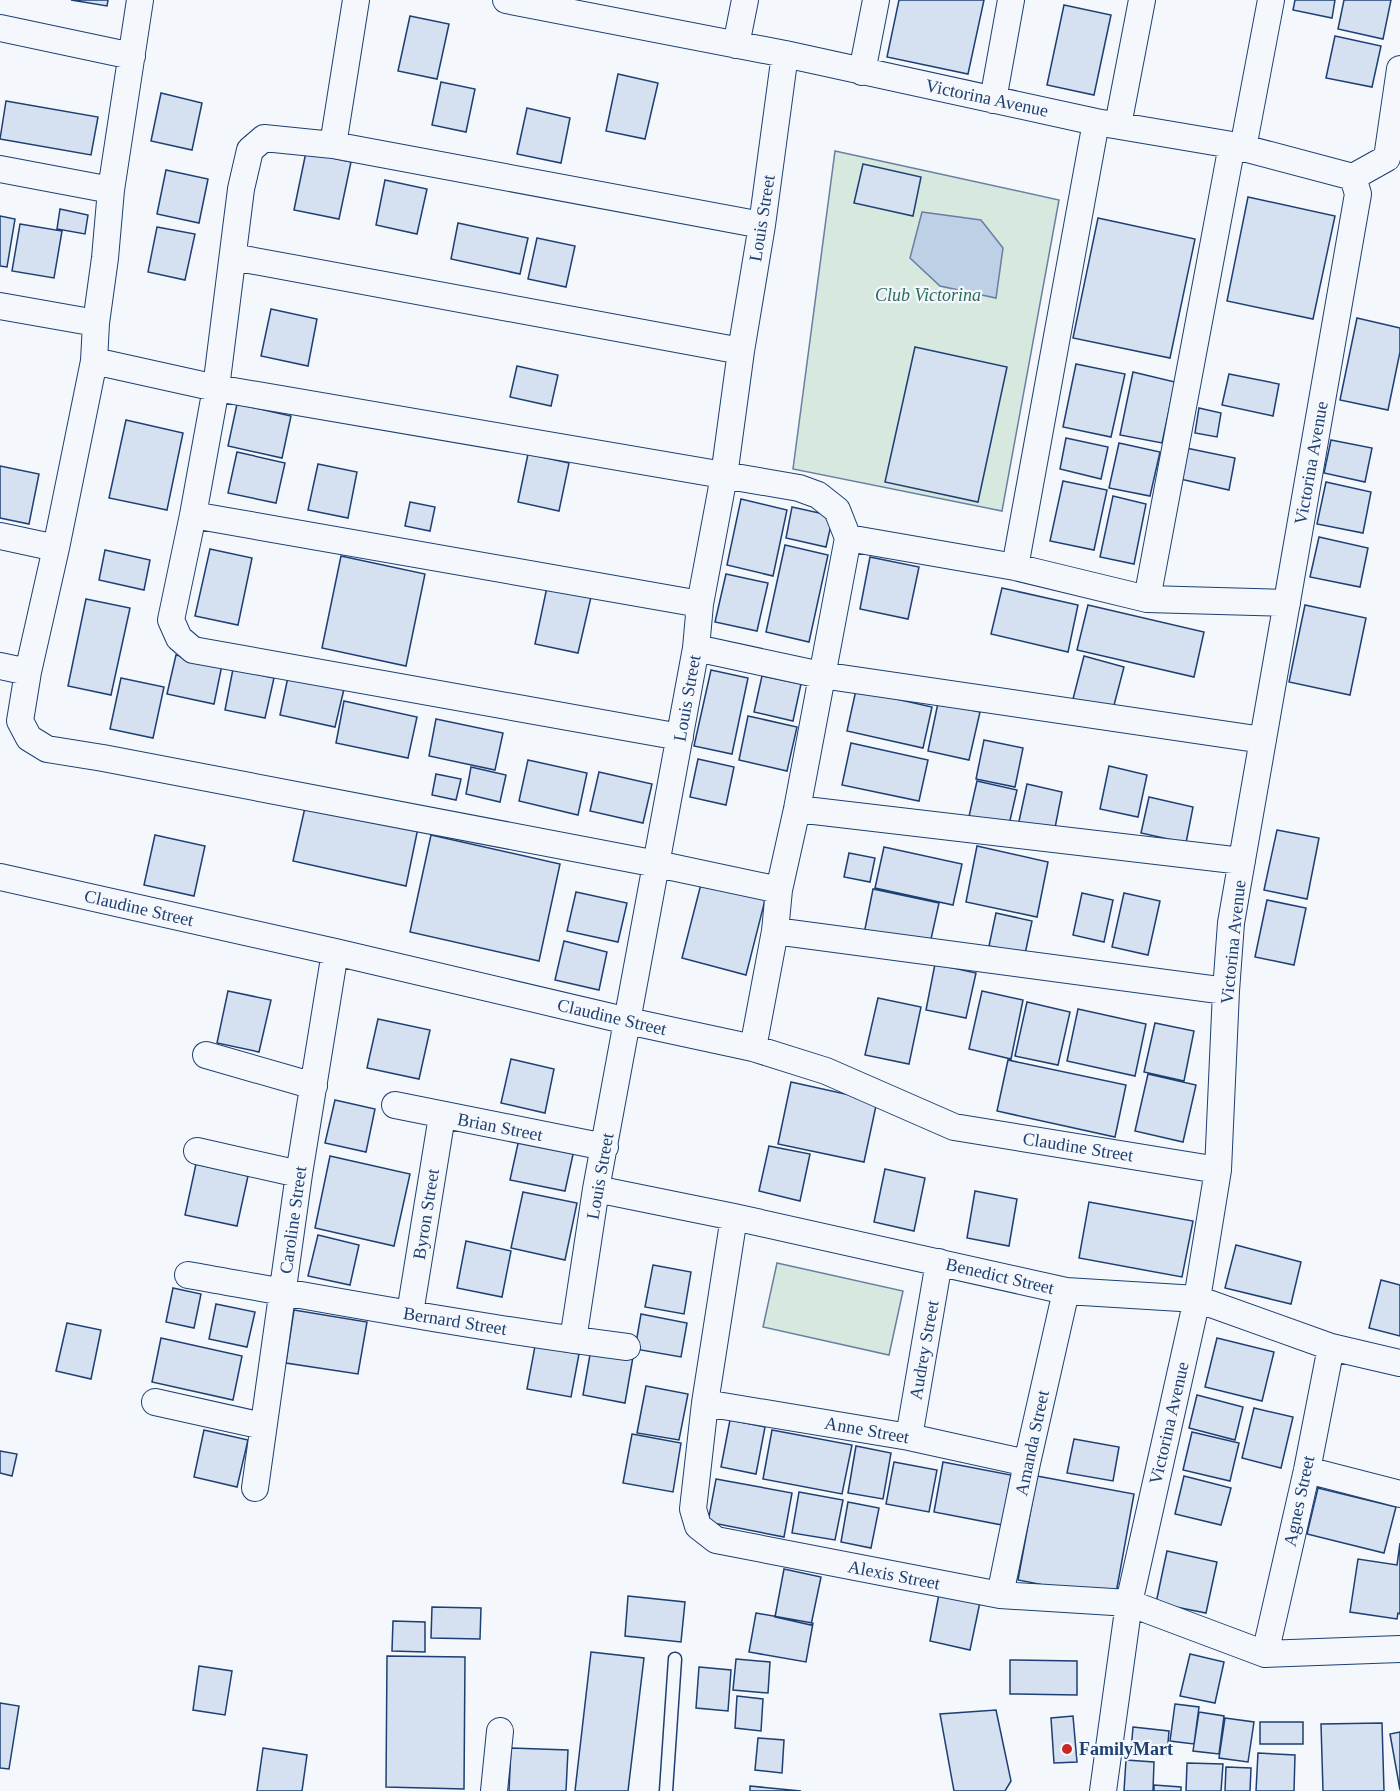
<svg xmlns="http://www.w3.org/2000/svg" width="1400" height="1791" font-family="Georgia,serif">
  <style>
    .green { fill: #d7e8df; stroke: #687fa3; stroke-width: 1.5 }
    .water { fill: #bed0e5; stroke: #687fa3; stroke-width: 1.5 }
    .building { fill: #d5e0f0; stroke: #1d3f73; stroke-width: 1.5 }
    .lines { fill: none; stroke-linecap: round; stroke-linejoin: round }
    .lane-casing { stroke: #1d3f73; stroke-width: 15 }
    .street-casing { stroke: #1d3f73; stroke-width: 28 }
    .lane { stroke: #f4f7fb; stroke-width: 12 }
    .street { stroke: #f4f7fb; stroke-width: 26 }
    .poi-dot { fill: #c62828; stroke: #f4f7fb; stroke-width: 2 }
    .labels { text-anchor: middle; stroke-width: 4.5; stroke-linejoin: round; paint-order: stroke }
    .street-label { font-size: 18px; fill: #1d3f73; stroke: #f4f7fb }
    .park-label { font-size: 18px; font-style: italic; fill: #2c6c60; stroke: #f4f7fb }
    .poi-label { font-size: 18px; font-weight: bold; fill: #1d3f73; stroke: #f4f7fb; text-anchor: start }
  </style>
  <rect width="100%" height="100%" fill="#f4f7fb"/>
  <path class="green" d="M835,151L1059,200L1002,511L793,469Z
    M777,1263L903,1291L889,1355L763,1327Z"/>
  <path class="water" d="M922,212L981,220L1003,248L996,298L940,286L910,258Z"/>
  <path class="building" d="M71,0H108L107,6Z
    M899,0H984L968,74L887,57Z
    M1295,0H1335L1332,18L1293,10Z
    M1344,0H1391L1383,39L1338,29Z
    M1064,5L1111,15L1094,95L1047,85Z
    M410,16L449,24L437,79L398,71Z
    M1335,36L1381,46L1372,87L1326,78Z
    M618,74L658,83L645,139L606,131Z
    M441,82L475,89L466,132L432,125Z
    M161,93L202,103L192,150L151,141Z
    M6,101L98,117L91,155L0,139Z
    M527,108L570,118L561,163L517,154Z
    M306,152L351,162L339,219L294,210Z
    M863,164L921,177L913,216L854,203Z
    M166,170L208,179L199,223L157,214Z
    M385,180L427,189L417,234L376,225Z
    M1248,197L1335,216L1313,319L1227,301Z
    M60,209L88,215L85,234L57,229Z
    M0,216L15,219L7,267L0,266Z
    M1098,218L1195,239L1170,358L1073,338Z
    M458,223L528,238L520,274L451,259Z
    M20,224L62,231L54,278L12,271Z
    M157,227L195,234L185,280L148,272Z
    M537,238L575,246L566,287L528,279Z
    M271,309L317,319L308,366L261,356Z
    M1357,318L1400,328V352L1388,410L1340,400Z
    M915,347L1007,367L978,502L885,482Z
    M1076,364L1125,374L1111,437L1063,427Z
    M517,366L558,375L551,406L510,397Z
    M1133,372L1175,382L1162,443L1120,435Z
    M1229,374L1279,384L1273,416L1222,405Z
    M237,404L291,416L282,458L228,446Z
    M1199,408L1221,413L1217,437L1195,433Z
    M126,420L183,433L167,510L109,498Z
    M1066,438L1108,447L1101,479L1060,469Z
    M1331,440L1372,448L1365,482L1324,473Z
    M1119,443L1160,452L1150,496L1109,488Z
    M1186,448L1235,458L1229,490L1180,479Z
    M237,452L285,463L276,503L228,493Z
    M528,454L569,463L559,511L518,502Z
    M318,464L357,472L348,518L308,510Z
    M0,466L39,474L29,524L0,518Z
    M1063,481L1107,490L1094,550L1050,541Z
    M1326,482L1371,492L1363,533L1317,524Z
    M1113,496L1146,504L1134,564L1100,557Z
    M741,499L787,510L773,576L727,565Z
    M410,502L435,507L430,531L405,526Z
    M792,507L833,516L826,547L786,538Z
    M1319,537L1368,548L1360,587L1310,577Z
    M785,545L828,555L809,642L766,632Z
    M210,549L252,558L238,625L195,616Z
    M105,550L150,560L144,590L99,580Z
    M341,556L425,574L406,666L322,648Z
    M870,557L919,567L908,619L860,609Z
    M726,574L768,583L757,631L715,622Z
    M547,587L591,597L578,653L535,644Z
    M1002,588L1078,605L1068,652L991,634Z
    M86,599L130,608L111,695L68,686Z
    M1088,605L1204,632L1194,677L1077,650Z
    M1305,605L1366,618L1350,695L1289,682Z
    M176,655L222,665L214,704L167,694Z
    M1084,656L1124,667L1113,709L1073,699Z
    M233,669L274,678L265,718L225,710Z
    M711,670L748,678L732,754L694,746Z
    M762,676L801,684L793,721L754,712Z
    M288,677L344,689L335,727L280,715Z
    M121,678L164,687L153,738L110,729Z
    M856,690L932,707L923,748L847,731Z
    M344,701L417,717L408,758L336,743Z
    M938,703L980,712L969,760L928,751Z
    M748,716L797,727L787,771L739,760Z
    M436,719L503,733L495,770L429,756Z
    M984,740L1023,748L1015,787L976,779Z
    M851,743L928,760L919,801L842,785Z
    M698,759L734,767L726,805L690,797Z
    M528,760L587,773L578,815L519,801Z
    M1109,766L1147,775L1138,817L1100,809Z
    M471,767L506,775L500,802L466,794Z
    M599,772L652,784L643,823L590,811Z
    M436,774L461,779L456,800L432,795Z
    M977,781L1017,790L1008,829L968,821Z
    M1027,784L1062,792L1054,833L1018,826Z
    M1149,797L1193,807L1186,843L1141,833Z
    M306,803L418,828L406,886L293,861Z
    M1277,830L1319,838L1307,899L1264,890Z
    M155,835L205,846L194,896L144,885Z
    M431,835L560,864L539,961L410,932Z
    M977,846L1048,862L1037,917L966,902Z
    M884,847L962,864L953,905L875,888Z
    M849,853L875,858L870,882L844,877Z
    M701,884L765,900L746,975L682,958Z
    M873,889L939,903L929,948L864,934Z
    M576,892L627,903L618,942L567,931Z
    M1082,893L1113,900L1104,942L1073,935Z
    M1124,893L1160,901L1148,955L1112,947Z
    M1267,900L1306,908L1294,965L1255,957Z
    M996,913L1032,921L1025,954L989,946Z
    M564,941L607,952L599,990L555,980Z
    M935,964L976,973L966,1018L926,1010Z
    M228,991L271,1000L259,1052L217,1043Z
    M982,991L1023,1000L1011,1059L969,1049Z
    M878,998L921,1007L909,1064L865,1055Z
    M1027,1002L1070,1012L1058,1065L1015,1056Z
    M1078,1009L1146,1024L1135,1076L1067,1061Z
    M378,1019L430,1030L419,1079L367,1068Z
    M1155,1023L1194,1031L1184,1081L1144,1072Z
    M511,1059L554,1069L545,1113L501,1103Z
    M1008,1060L1126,1085L1115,1137L997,1111Z
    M1148,1074L1196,1085L1183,1142L1135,1131Z
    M791,1082L877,1101L864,1162L778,1144Z
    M335,1100L375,1109L366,1152L325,1143Z
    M519,1139L574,1150L565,1191L510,1180Z
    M769,1146L810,1154L800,1201L759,1191Z
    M330,1156L410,1174L394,1246L315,1228Z
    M196,1164L248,1176L237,1226L185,1215Z
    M885,1169L925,1178L914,1231L874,1222Z
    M975,1191L1017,1199L1009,1246L967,1238Z
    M523,1192L577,1203L565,1260L511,1248Z
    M1089,1202L1193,1221L1182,1277L1079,1258Z
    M318,1235L359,1245L350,1285L308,1276Z
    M466,1241L511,1251L502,1297L457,1288Z
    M1236,1245L1301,1262L1291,1304L1225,1288Z
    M653,1265L691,1272L684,1314L645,1307Z
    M1381,1280L1400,1285V1336L1369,1328Z
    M173,1288L201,1294L194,1328L166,1322Z
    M216,1304L255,1312L247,1347L209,1339Z
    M294,1310L367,1322L358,1374L286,1363Z
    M641,1314L687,1323L681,1357L635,1349Z
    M67,1323L101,1330L91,1379L56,1371Z
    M161,1338L242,1356L233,1400L152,1382Z
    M1217,1338L1274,1352L1262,1401L1205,1387Z
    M535,1346L579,1354L571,1397L527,1389Z
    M591,1349L633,1357L625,1403L583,1395Z
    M646,1386L688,1394L679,1440L637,1433Z
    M1197,1395L1243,1407L1235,1440L1189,1428Z
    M1254,1408L1293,1417L1281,1468L1242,1458Z
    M730,1420L765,1427L756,1474L721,1467Z
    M204,1430L248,1440L237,1487L194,1477Z
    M772,1430L852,1445L842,1494L763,1479Z
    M1192,1432L1239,1443L1230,1481L1183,1470Z
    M632,1434L681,1443L673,1492L623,1483Z
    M1074,1439L1119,1447L1113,1481L1067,1473Z
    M856,1446L891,1453L883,1499L848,1493Z
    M0,1451L17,1454L12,1476L0,1473Z
    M894,1462L937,1470L929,1512L886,1504Z
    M943,1462L1011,1475L1002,1525L934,1512Z
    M1037,1476L1134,1494L1115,1599L1018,1580Z
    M1184,1476L1231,1488L1221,1525L1175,1514Z
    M716,1479L792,1493L784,1537L708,1522Z
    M1318,1488L1396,1507L1384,1553L1307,1534Z
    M799,1492L843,1500L835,1540L792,1533Z
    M848,1502L879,1508L871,1548L841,1542Z
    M1400,1543V1614L1398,1613L1397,1619L1350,1612L1358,1559L1397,1565Z
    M1167,1551L1217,1562L1206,1613L1156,1603Z
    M784,1569L821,1577L811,1625L775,1617Z
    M939,1594L980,1602L970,1650L930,1641Z
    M628,1596L685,1602L681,1642L625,1636Z
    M432,1607L481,1608L480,1639L431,1638Z
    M756,1613L813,1623L806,1662L749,1652Z
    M393,1621L425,1622V1652L392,1651Z
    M591,1652L644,1658L628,1791H575Z
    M1190,1654L1224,1662L1215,1703L1180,1696Z
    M387,1656L465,1657L464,1789L386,1787Z
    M736,1659L770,1662L768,1693L733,1690Z
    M1010,1660L1077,1661V1695L1010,1694Z
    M199,1666L232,1671L225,1715L193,1710Z
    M699,1667L731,1670L728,1711L696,1708Z
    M737,1696L763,1699L761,1731L735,1728Z
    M0,1703L19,1706L9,1769L0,1768Z
    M1175,1704L1199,1707L1194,1744L1170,1741Z
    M996,1710L1011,1781L1005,1791H954L940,1714Z
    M1199,1712L1224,1716L1219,1754L1193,1751Z
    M1073,1716L1077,1762L1054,1763L1051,1718Z
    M1225,1718L1254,1722L1248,1762L1219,1758Z
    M1260,1722H1303V1744H1260Z
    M1382,1723L1384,1791H1323L1321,1724Z
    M1133,1727L1169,1731L1167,1755L1131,1751Z
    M1400,1732V1790L1390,1734Z
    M758,1738L784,1740L782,1773L755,1770Z
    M263,1748L307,1755L302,1791H257Z
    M511,1748L568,1750L566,1791H509Z
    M1258,1753L1295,1755L1294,1791H1256Z
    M1126,1760L1154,1762L1153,1791H1124Z
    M1187,1763L1223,1764L1221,1791H1186Z
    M1226,1767L1251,1768L1250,1791H1225Z
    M1154,1785L1181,1787V1791H1154Z
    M750,1786L801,1791H750Z"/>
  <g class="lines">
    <defs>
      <path id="lane" d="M666,1791L675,1659"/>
      <path id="street" d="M140,0L111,190L105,258L96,323L94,361L56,548L28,672L20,721L29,738L47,749L103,758L657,864L779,890
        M506,0L785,54L1096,122L1232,145L1353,177L1358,194L1231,923L1226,991L1218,1170L1197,1299L1129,1603L1103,1791
        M0,28L132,56
        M736,45L745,0
        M862,72L876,0
        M993,100L1011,0
        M1118,125L1142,0
        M333,145L356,0
        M1243,148L1271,0
        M0,169L111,190
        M1353,177L1387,158L1400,69
        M233,257L741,351
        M0,306L96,323
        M94,361L216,388L799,488L818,495L837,510L848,538L797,809L779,890L775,931L753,1048
        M193,515L700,604
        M0,536L56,548
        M848,538L1015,567L1147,599L1287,603
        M1015,567L1096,122
        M1147,599L1232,145
        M696,648L821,675L1263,740
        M0,666L28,672
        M680,737L193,650L179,638L171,620L193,515L216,388L241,189L250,150L264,138L333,145L762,225
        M797,809L1242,861
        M0,877L335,952L628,1021L753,1048L826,1071L954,1127L1218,1170
        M775,931L1226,991
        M206,1055L314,1086
        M395,1105L605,1147
        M197,1151L299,1174
        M596,1189L734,1217L1066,1291L1197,1299L1331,1347L1400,1363
        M734,1217L705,1403L693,1509L698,1526L716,1540L1000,1595L1129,1603L1265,1654L1400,1649
        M188,1275C334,1301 480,1328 627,1347
        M410,1313L442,1116
        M573,1340L596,1189L696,648L700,604L724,476L741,351L762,225L785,54
        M155,1402L263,1426
        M705,1403L909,1437L1027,1463
        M909,1437L939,1262
        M1307,1470L1400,1494
        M255,1488L299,1174L335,952
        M1000,1595L1027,1463L1066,1291
        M1265,1654L1307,1470L1331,1347
        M494,1791L500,1731"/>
    </defs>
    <use href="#lane" class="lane-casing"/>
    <use href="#street" class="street-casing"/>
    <use href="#lane" class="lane"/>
    <use href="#street" class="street"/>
  </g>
  <circle class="poi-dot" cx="1067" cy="1749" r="6"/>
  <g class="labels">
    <g class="street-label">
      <text transform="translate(987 98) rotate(12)" y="6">Victorina Avenue</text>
      <text transform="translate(762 218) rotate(-81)" y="6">Louis Street</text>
      <text transform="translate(1311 463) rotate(-80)" y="6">Victorina Avenue</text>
      <text transform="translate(687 698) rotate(-80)" y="6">Louis Street</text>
      <text transform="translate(139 908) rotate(13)" y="6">Claudine Street</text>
      <text transform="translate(1233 942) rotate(-84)" y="6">Victorina Avenue</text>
      <text transform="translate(612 1017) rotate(13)" y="6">Claudine Street</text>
      <text transform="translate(500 1127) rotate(11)" y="6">Brian Street</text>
      <text transform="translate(1078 1147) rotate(9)" y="6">Claudine Street</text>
      <text transform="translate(600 1176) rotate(-80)" y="6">Louis Street</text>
      <text transform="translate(426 1214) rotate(-81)" y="6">Byron Street</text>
      <text transform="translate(293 1220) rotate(-82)" y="6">Caroline Street</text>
      <text transform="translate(1000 1276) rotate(13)" y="6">Benedict Street</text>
      <text transform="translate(455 1321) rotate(9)" y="6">Bernard Street</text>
      <text transform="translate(924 1350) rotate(-80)" y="6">Audrey Street</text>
      <text transform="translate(1169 1423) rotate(-77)" y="6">Victorina Avenue</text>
      <text transform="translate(867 1430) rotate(10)" y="6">Anne Street</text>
      <text transform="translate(1032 1443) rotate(-78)" y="6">Amanda Street</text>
      <text transform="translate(1299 1501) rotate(-78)" y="6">Agnes Street</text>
      <text transform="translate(894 1575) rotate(11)" y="6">Alexis Street</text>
    </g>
    <g class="park-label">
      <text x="928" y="301">Club Victorina</text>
    </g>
    <g class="poi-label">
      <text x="1079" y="1755">FamilyMart</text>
    </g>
  </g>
</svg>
